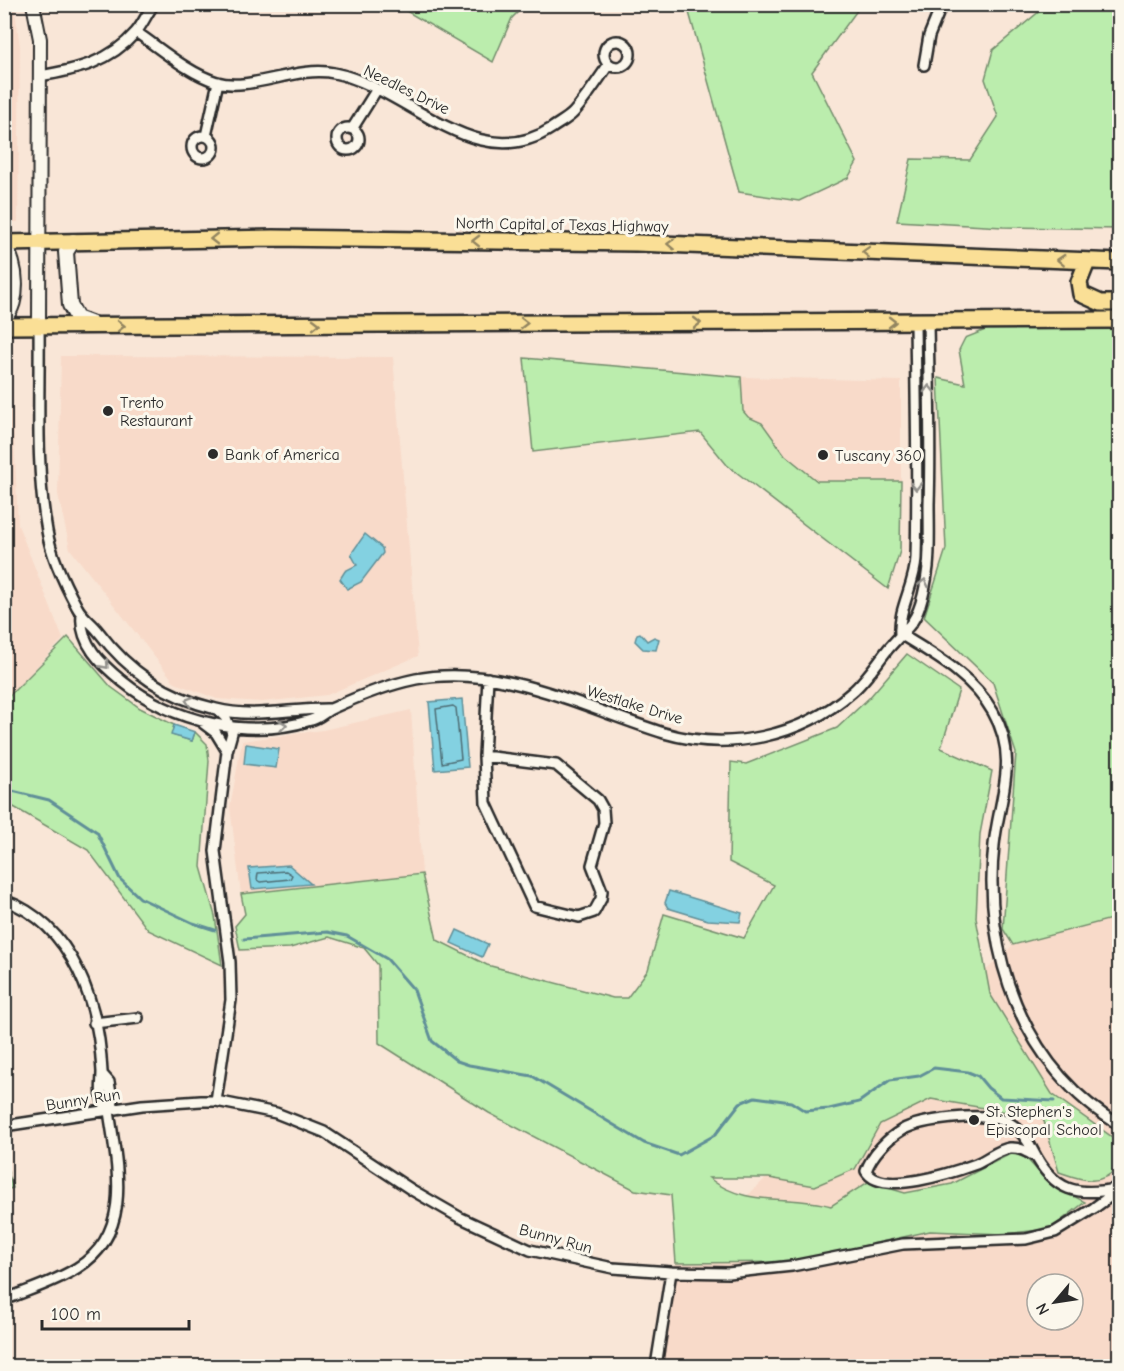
<svg xmlns="http://www.w3.org/2000/svg" width="1124" height="1371" font-family="'Comic Neue',sans-serif">
  <style>
    .built { fill: #f8dac9; fill-rule: evenodd }
    .green { fill: #bbedad; stroke: #738c6c; stroke-width: 1.5 }
    .water { fill: #83d1e1; stroke: #608f98; stroke-width: 1.5 }
    .lines { fill: none; stroke-linecap: round; stroke-linejoin: round }
    .shore { stroke: #4e6d74; stroke-width: 1.5 }
    .stream { stroke: #608f98; stroke-width: 3 }
    .minor-casing { stroke: #2b2b2b; stroke-width: 14 }
    .tertiary-casing { stroke: #2b2b2b; stroke-width: 16 }
    .secondary-casing { stroke: #2b2b2b; stroke-width: 18 }
    .trunk-casing { stroke: #2b2b2b; stroke-width: 20 }
    .minor { stroke: #fbf7ec; stroke-width: 9 }
    .tertiary { stroke: #fbf7ec; stroke-width: 12 }
    .secondary { stroke: #fbf7ec; stroke-width: 14 }
    .trunk { stroke: #fadf96; stroke-width: 15 }
    .oneway { stroke: #928560 }
    .oneway2 { stroke: #93918c }
    .poi-dot { fill: #2b2b2b; stroke: #fbf7ec; stroke-width: 2 }
    .labels { text-anchor: middle; stroke-width: 6; stroke-linejoin: round; paint-order: stroke }
    .street-label { font-size: 16px; fill: #2b2b2b; stroke: #fbf7ec }
    .poi-label { font-size: 16px; fill: #2b2b2b; stroke: #fbf7ec; text-anchor: start }
  </style>
  <rect width="100%" height="100%" fill="#f9e6d7"/>
  <filter id="ink" filterUnits="userSpaceOnUse"><feTurbulence type="fractalNoise" baseFrequency=".0167" numOctaves="2"/><feDisplacementMap in="SourceGraphic" scale="12" xChannelSelector="R" yChannelSelector="G"/><feConvolveMatrix kernelMatrix="1 2 1 2 8 2 1 2 1" color-interpolation-filters="sRGB"/></filter>
  <g filter="url(#ink)">
    <path class="built" d="M14,4L20,46L18,222H5L4,5Z
      M4,345H10L18,525L63,639L5,700Z
      M61,356L393,357L418,656L327,695L262,702L217,699L175,683L70,549L58,494Z
      M741,377L901,381V481H817L785,455L762,423L748,417L743,411Z
      M411,710L422,874L241,894L230,807L242,741L323,730Z
      M1119,917V1366H654L676,1263L1013,945ZM1037,1284H1073V1320H1037Z"/>
    <path class="green" d="M396,5H525L512,18L493,62Z
      M687,5H861L812,72L857,162L848,178L799,201L739,192Z
      M1047,5H1119V229L1003,227L897,221L911,159L970,160L998,117L985,79L993,50Z
      M1119,324V917L1013,945L1003,929L1016,753L993,683L924,617L946,549L938,378L965,384L959,350L965,338L998,325Z
      M524,358L741,377L743,411L748,417L762,423L785,455L817,481H901L900,551L888,589L727,465L700,432L533,452Z
      M68,637L111,687L140,708L174,725L172,735L192,741L195,732L207,744L209,761L201,867L215,916L222,965L148,930L88,850L5,802V700Z
      M907,654L959,690L941,748L992,771L980,834L976,918L990,994L1052,1094L1119,1142V1166C1100,1188 1082,1180 1059,1172L1043,1118L931,1099L880,1124L855,1169L815,1186L769,1178H709C746,1208 788,1194 831,1206L868,1182L905,1193L952,1184L1012,1153L1026,1158L1049,1183L1085,1202L1050,1229L1003,1234L930,1231L791,1262L676,1263L671,1195L635,1190L489,1113L379,1043L378,965L364,948L329,937L290,948L240,950L235,926L245,914L241,894L422,874L437,940L487,965L613,998H627L648,970L664,914L744,938L774,885L729,862L731,762L746,764L837,728L869,698Z
      M4,1160L13,1188L5,1190H4Z"/>
    <path class="water" d="M365,534L382,548L383,553L361,582L347,589L340,579L345,571L357,565L351,554Z
      M640,633L647,641L654,637L659,639L656,650L643,649L635,641L637,634Z
      M462,699L468,767L435,770L429,702Z
      M174,725L195,732L192,741L171,735Z
      M246,744L279,749L276,768L244,764Z
      M289,865L311,884L252,889L249,868Z
      M669,891L742,913L740,922L708,920L668,908L665,903Z
      M457,930L488,944L482,957L451,943Z"/>
    <g class="lines">
      <path class="shore" d="M453,706L456,708L461,759L442,763L436,709Z
        M286,871L292,875L290,879L260,882L257,880L258,873Z"/>
      <path class="stream" d="M4,789L49,800L97,832L120,879L140,898L193,923L215,930
        M244,939L327,932L347,936L387,959L414,990L432,1041L457,1061L469,1065L532,1076L644,1143L679,1155L715,1135L740,1103L755,1097L791,1102L805,1111L829,1109L859,1102L890,1080L919,1076L934,1068L968,1072L978,1076L988,1088L1001,1098L1054,1101"/>
      <defs>
        <path id="minor" d="M136,32C161,49 188,73 217,82C251,92 297,65 334,73C407,87 476,178 552,128C559,123 569,118 574,112C587,97 598,80 609,64
          M604 54a13 13 0 1 1 26 0a13 13 0 1 1-26 0Z
          M924,65L929,36L942,4
          M39,76C77,70 110,62 136,32C143,24 147,13 154,4
          M337 139a11 11 0 1 1 22 0a11 11 0 1 1-22 0Z
          M352,129L377,89
          M192 147a11 11 0 1 1 22 0a11 11 0 1 1-22 0Z
          M206,136L218,82
          M39,326C40,394 35,464 47,531C51,555 65,585 77,607C82,617 91,622 98,631C129,672 166,697 216,709C254,719 292,708 330,709
          M82,615C79,643 101,664 122,681C172,722 249,740 311,720C320,718 325,711 333,708C359,696 387,685 416,679C501,663 584,708 664,733C729,752 801,737 852,692C866,680 876,664 888,649C895,641 902,634 909,626C921,613 926,584 928,567C930,547 929,525 929,504C931,444 929,383 928,322
          M900,634C934,655 972,675 993,712C1020,759 999,798 994,845C982,951 1023,1069 1120,1125
          M900,634C898,608 915,585 916,558C918,480 916,401 915,323
          M204,724L216,733L227,751
          M484,756L556,765L598,800L603,809L604,823L592,865L602,891L601,899L594,912L579,917L534,906L486,803L484,756L488,678
          M4,900C74,925 99,1005 102,1072C102,1085 98,1100 109,1111C117,1166 134,1233 77,1268C55,1282 28,1290 4,1300
          M94,1023L138,1018
          M102,1074L109,1082L113,1105L109,1111
          M216,1101L231,1000L230,962L215,851L227,751L232,733L226,718L218,710
          M4,1126L142,1105L201,1101H216L276,1113L324,1132L412,1190L459,1217L530,1250L613,1268L671,1272L728,1273L792,1266L903,1244L1026,1239L1055,1232L1094,1208L1120,1189
          M1036,1157C1027,1152 1020,1147 1010,1148C997,1150 988,1159 976,1164C954,1172 881,1197 866,1171C872,1154 887,1139 902,1130C921,1119 984,1112 1005,1121C1018,1126 1027,1139 1033,1151C1054,1192 1077,1197 1120,1188
          M656,1366L671,1272"/>
        <path id="tertiary" d="M33,4L40,39L39,326"/>
        <path id="secondary" d="M73,241L66,252L70,305L77,318L93,324
          M4,247C17,261 20,305 4,317"/>
        <path id="trunk" d="M4,243L273,238L636,243L1120,262
          M1087,262L1079,282L1081,294L1101,303H1120
          M4,326L1120,320"/>
      </defs>
      <use href="#minor" class="minor-casing"/>
      <use href="#tertiary" class="tertiary-casing"/>
      <use href="#secondary" class="secondary-casing"/>
      <use href="#trunk" class="trunk-casing"/>
      <use href="#minor" class="minor"/>
      <use href="#tertiary" class="tertiary"/>
      <use href="#secondary" class="secondary"/>
      <use href="#trunk" class="trunk"/>
    </g>
    <defs><path id="oneway-chevron" d="M-2-3.5L2.5 0L-2 3.5" fill="none" stroke-width="1.6" stroke-linecap="round" stroke-linejoin="round" transform="scale(1.5)"/></defs>
    <g class="oneway">
      <use href="#oneway-chevron" transform="translate(214 239) rotate(179)"/>
      <use href="#oneway-chevron" transform="translate(476 241) rotate(-179)"/>
      <use href="#oneway-chevron" transform="translate(671 244) rotate(-178)"/>
      <use href="#oneway-chevron" transform="translate(866 252) rotate(-178)"/>
      <use href="#oneway-chevron" transform="translate(1061 260) rotate(-177)"/>
      <use href="#oneway-chevron" transform="translate(892 322)"/>
      <use href="#oneway-chevron" transform="translate(524 323)"/>
      <use href="#oneway-chevron" transform="translate(697 323)"/>
      <use href="#oneway-chevron" transform="translate(316 324) rotate(-1)"/>
      <use href="#oneway-chevron" transform="translate(121 326)"/>
    </g>
    <g class="oneway2">
      <use href="#oneway-chevron" transform="translate(929 389) rotate(-91)"/>
      <use href="#oneway-chevron" transform="translate(916 486) rotate(90)"/>
      <use href="#oneway-chevron" transform="translate(924 583) rotate(-77)"/>
      <use href="#oneway-chevron" transform="translate(105 665) rotate(48)"/>
      <use href="#oneway-chevron" transform="translate(189 701) rotate(-162)"/>
      <use href="#oneway-chevron" transform="translate(283 725) rotate(-7)"/>
    </g>
  </g>
  <g class="poi-dot">
    <circle cx="108" cy="411" r="6"/>
    <circle cx="213" cy="454" r="6"/>
    <circle cx="823" cy="455" r="6"/>
    <circle cx="974" cy="1120" r="6"/>
  </g>
  <g class="labels">
    <g class="street-label">
      <text transform="translate(407 89) rotate(26)" y="6">Needles Drive</text>
      <text transform="translate(562 224) rotate(1)" y="6">North Capital of Texas Highway</text>
      <text transform="translate(635 704) rotate(17)" y="6">Westlake Drive</text>
      <text transform="translate(83 1099) rotate(-9)" y="6">Bunny Run</text>
      <text transform="translate(556 1238) rotate(15)" y="6">Bunny Run</text>
    </g>
    <g class="poi-label">
      <text x="120" y="408">Trento<tspan x="120" dy="18">Restaurant</tspan></text>
      <text x="225" y="460">Bank of America</text>
      <text x="835" y="461">Tuscany 360</text>
      <text x="986" y="1117">St. Stephen's<tspan x="986" dy="18">Episcopal School</tspan></text>
    </g>
  </g>
  <rect width="1124" height="1371" fill="none" stroke="#fbf7ec" stroke-width="24"/>
  <rect x="12" y="12" width="1100" height="1347" fill="none" stroke="#2b2b2b" stroke-width="2" filter="url(#ink)"/>
  <g transform="translate(1055 1302) rotate(241)"><circle r="28" fill="#fbf7ec" stroke="#a8a59f" stroke-width="1.5"/>
  <path d="M0-4.5L10 22L0 15L-10 22Z" fill="#2b2b2b"/>
  <text y="-9" font-size="16" font-weight="bold" text-anchor="middle" fill="#2b2b2b">N</text>
  </g>
  <path d="M42 1320v9h147v-9" fill="none" stroke="#2b2b2b" stroke-width="3"/>
  <text x="51" y="1320" font-size="18" fill="#2b2b2b" stroke="#fbf7ec" stroke-width="4.5" paint-order="stroke">100 m</text>
</svg>
